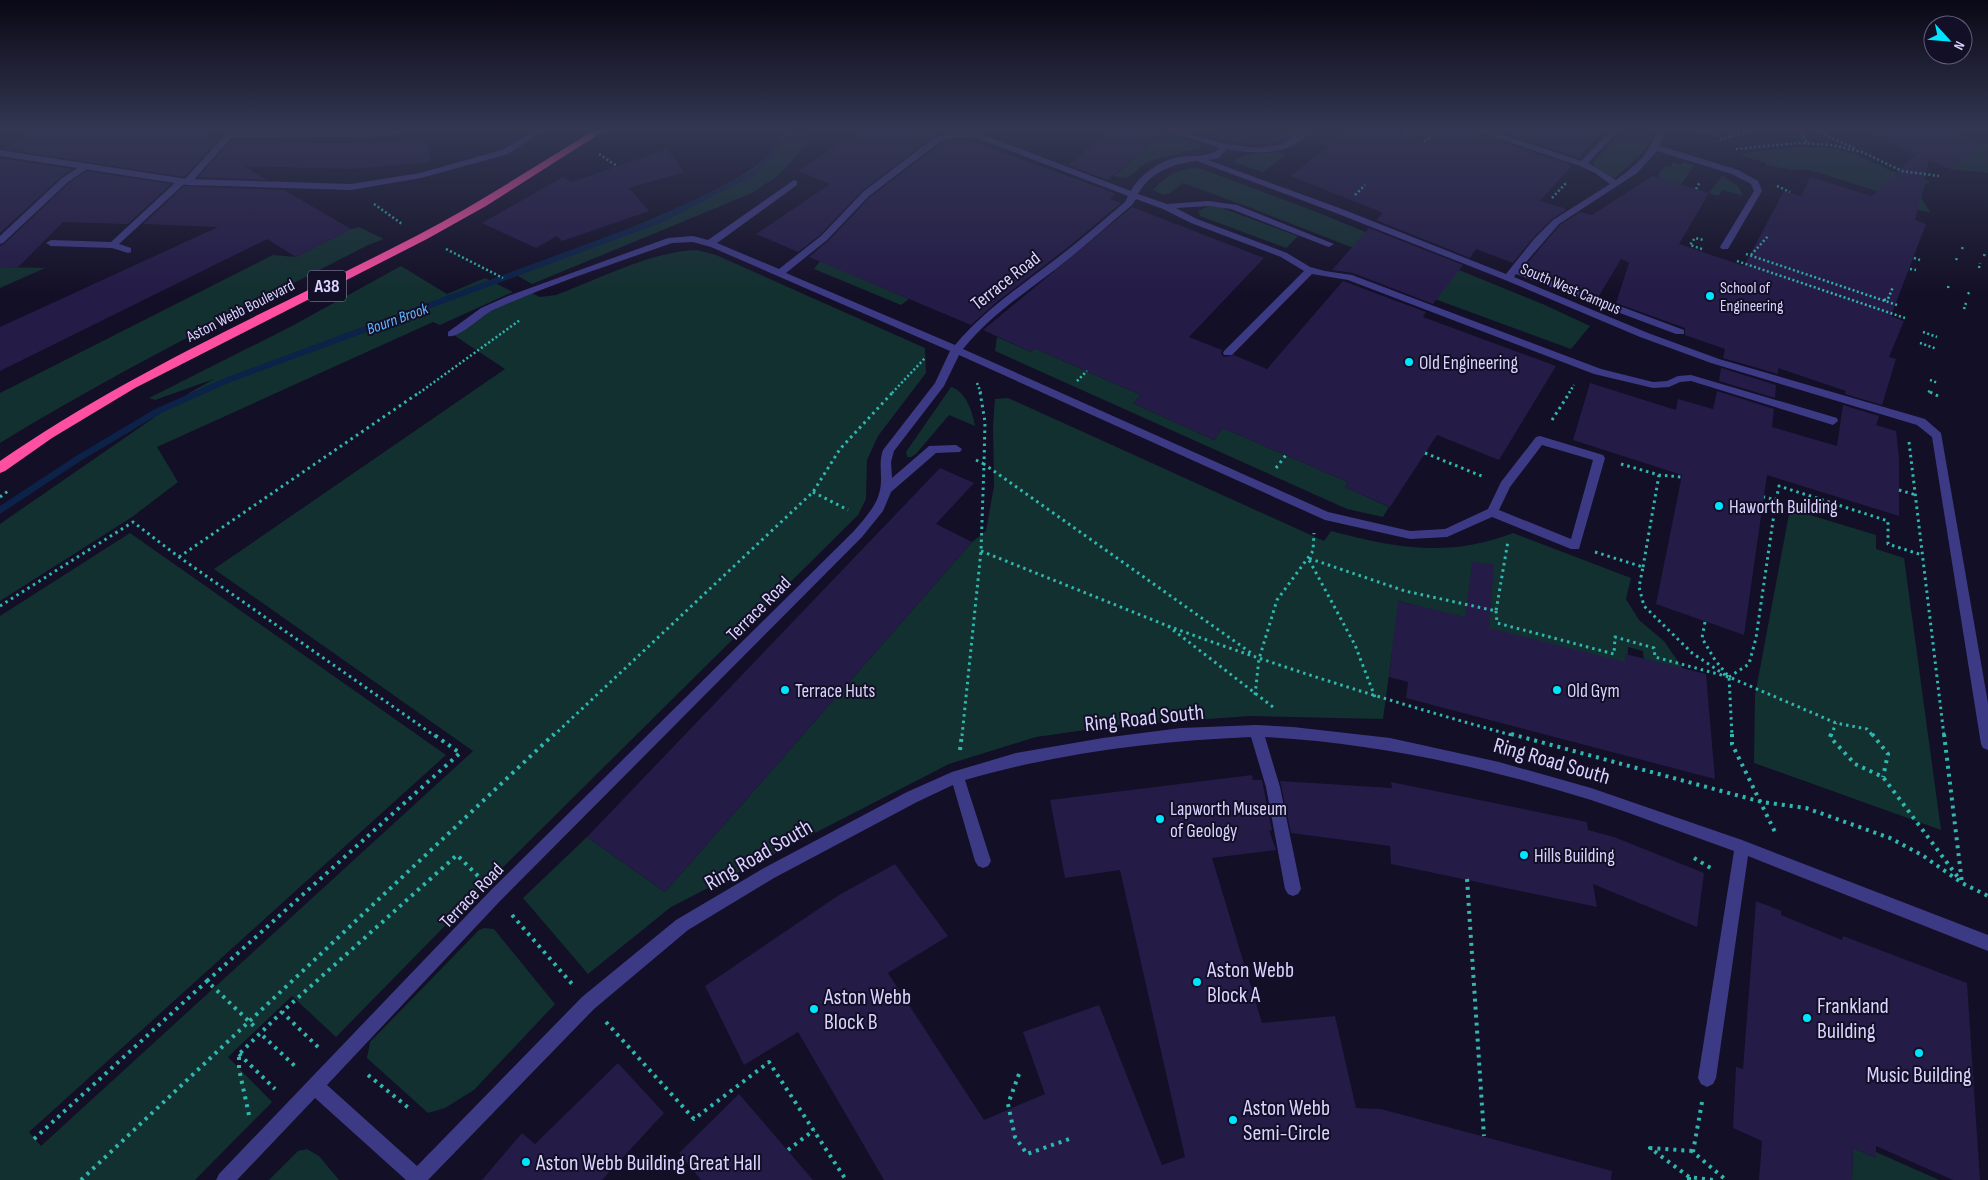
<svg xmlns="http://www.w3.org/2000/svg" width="1988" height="1180" font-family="'Sofia Sans Condensed',sans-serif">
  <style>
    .green { fill: #12302f }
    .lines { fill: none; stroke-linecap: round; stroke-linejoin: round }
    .stream { fill: #0c2248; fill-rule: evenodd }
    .building { fill: #241b47 }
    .path-far2 { stroke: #2fb8b0; stroke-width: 2.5; stroke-dasharray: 2 2.5; stroke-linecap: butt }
    .path-far1 { stroke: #2fb8b0; stroke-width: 3; stroke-dasharray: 2.5 4; stroke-linecap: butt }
    .path { stroke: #2fb8b0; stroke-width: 4; stroke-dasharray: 3 5; stroke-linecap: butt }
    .lane { fill: #3d3a85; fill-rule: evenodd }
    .street { fill: #3d3a85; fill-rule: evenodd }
    .highway { fill: #ff4fa3; fill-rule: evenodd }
    .poi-dot { fill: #00e5ff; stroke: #130f26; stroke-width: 2 }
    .labels { text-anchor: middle; stroke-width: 4; stroke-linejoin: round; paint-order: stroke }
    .far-poi-label { font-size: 16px; fill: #d9d4ff; stroke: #130f26; text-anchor: start }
    .far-street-label { font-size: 16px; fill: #d9d4ff; stroke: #130f26 }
    .far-water-label { font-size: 16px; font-style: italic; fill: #62b6ff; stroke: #130f26 }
    .shield { fill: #130f26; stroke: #9e99be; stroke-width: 1 }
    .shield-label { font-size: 18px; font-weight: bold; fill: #d9d4ff }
    .street-label { font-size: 19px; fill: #d9d4ff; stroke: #130f26 }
    .poi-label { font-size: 19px; fill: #d9d4ff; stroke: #130f26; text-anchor: start }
    .near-street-label { font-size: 22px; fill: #d9d4ff; stroke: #130f26 }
    .near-poi-label { font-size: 22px; fill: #d9d4ff; stroke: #130f26; text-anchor: start }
  </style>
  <rect width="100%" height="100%" fill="#130f26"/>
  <path class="green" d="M788,129H817L803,148L779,175L752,193L532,284L511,272C573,250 636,228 696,199C718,188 743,177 762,161C772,153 780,139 788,129Z
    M1190,129H1300C1266,158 1229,139 1190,129Z
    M1318,129H1349L1329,146L1306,137Z
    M1625,129L1633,132L1636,129H1655C1650,150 1631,163 1615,178L1609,176L1594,166L1593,162Z
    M1162,132L1196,142L1201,145L1200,148L1149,161L1127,178L1114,176Z
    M1988,143V173L1950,169L1984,144Z
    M1801,147H1825L1853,153L1891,171L1930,181L1924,186L1921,198L1931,213L1914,209L1911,202L1810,170H1793L1766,165V163L1742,156L1744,153Z
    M1279,152L1286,155L1263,172L1236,163L1235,160C1246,151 1265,155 1279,152Z
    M1673,162L1681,165L1683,162L1694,165L1681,185L1657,177L1665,166L1670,167Z
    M1192,168L1202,169L1309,209L1545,305L1590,326L1571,349L1342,265L1356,249L1251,208L1183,183L1170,193L1163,195L1153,190C1167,176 1172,172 1192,168Z
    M1722,176L1738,186L1743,196L1723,190L1718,196L1709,193Z
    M1209,206L1219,207L1298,236L1286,248L1200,216L1198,211Z
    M359,227L384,239L368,245C244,309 119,370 0,443V393L273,255L296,257L351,229Z
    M697,250L716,255L925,348L926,373L878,436L867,460L866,499L858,515L486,884L336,1037L292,996L228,1057L272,1102L195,1180H0V616L130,533L446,755L29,1132L41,1146L473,751L214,569L505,369L452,334L463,324L530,292L540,297L556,295C599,279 652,251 697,250Z
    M820,261L909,299L901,305L814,269Z
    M401,266L447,294L485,278L513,292L440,325L433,322L157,447L178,482L132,517L0,601V524L191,392L214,379L155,400L149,398L290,327Z
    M0,267L45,268L0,288Z
    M997,337L1031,352L1034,348L1141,395L1133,403L1214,440L1223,428L1348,482L1345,487L1389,507L1383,517L1347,509L995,351Z
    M951,387C966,391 973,413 975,426L949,415L916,454L911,457H907L906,452Z
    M1008,398L1324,541L1331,531C1396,548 1448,558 1513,533L1631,578L1626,599L1639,620L1664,641L1684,670L1644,661L1643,651L1628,647L1627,664L1487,630L1466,619L1399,601L1383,719L1251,716L1120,725L1036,737L949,764L671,907L588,974L523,898L587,837L665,892L972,542L986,531L994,486L993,425L995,399Z
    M1790,509L1876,535V549L1904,558L1941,830L1754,763L1755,695Z
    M484,928L494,929L555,1004L474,1090L445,1108L428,1113L367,1058L370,1042L479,930Z
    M1853,1148L1876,1158V1152L1939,1180H1852Z
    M307,1149L319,1156L339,1180H269L298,1151Z"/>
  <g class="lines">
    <path class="stream" d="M788,129H794L769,160L754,175L663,222L231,382L161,413L82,460L0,514V506L76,456L155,409L225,378L657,218L750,173L765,158Z"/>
  </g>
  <path class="building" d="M30,129H220L209,139H219L184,177L3,149Z
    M862,129H935L947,133L934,136L862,191L820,235L798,252L756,234L830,184L798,171Z
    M1111,129H1160L1163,131L1108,180L1068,165Z
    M1349,129H1473L1475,133L1572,165L1540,201L1567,209L1552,219L1533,238L1513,263L1476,249L1470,258L1376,220L1383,213L1291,176Z
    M1491,129H1606L1579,158Z
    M1854,129H1947L1984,144L1950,169L1929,160L1915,220L1926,224L1891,316L1904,321L1889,357L1896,359L1882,405L1845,394L1846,391L1778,368V374L1723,358L1725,349L1685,335V328L1616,303L1629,263L1621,259L1599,296L1524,267L1560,225L1580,212L1592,215L1652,176L1709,193L1679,244L1744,266L1784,191L1801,196L1810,177L1872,196L1915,155Z
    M957,139H964L1101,188L1116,194L1110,199L1121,203L1067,248L998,301L971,325L809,257L828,241L870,197L942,143Z
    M232,140L332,143L428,141L430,162L352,169L244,166L267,180L198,177Z
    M667,149L684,172L629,188L649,211L562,241L557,236L536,248L482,223L563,177L572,182Z
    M0,158L72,169L61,177L0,233Z
    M87,171L171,184L128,224L63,222L18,267H0V246L4,244L69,183Z
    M184,186L284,190L351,229L296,257L267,239L0,371V327L218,227L143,224Z
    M1132,207L1264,258L1189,337L1222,350L1221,354L1224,357L1234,355L1267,369L1343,281L1426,312L1423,317L1556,366L1499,460L1437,435L1390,507L1345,487L1348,482L1223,428L1214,440L1133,403L1141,395L1034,348L1031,352L983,330Z
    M1369,228L1463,265L1433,304L1353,273L1332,270Z
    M1721,368L1776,385L1775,398L1719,381Z
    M1590,383L1676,410L1678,399L1713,409L1717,391L1774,409L1772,427L1837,446L1843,405L1879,416L1876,425L1896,431L1899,458V516L1767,475L1744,635L1656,604L1682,475L1573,440Z
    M940,468L974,483L936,524L972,542L665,892L587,837Z
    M1472,562L1494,564L1489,628L1625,662V654L1706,674L1715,779L1406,698L1408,682L1389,677L1398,601L1465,617Z
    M1252,775L1253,780H1262L1272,831L1269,830L1276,850L1212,858L1262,1023L1335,1016L1356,1108L1381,1109L1612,1171L1611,1180H884L798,1032L744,1065L705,986L839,895L895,864L948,936L888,973L984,1120L1045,1094L1023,1032L1099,1005L1162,1165L1185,1157L1120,870L1065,878L1050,800Z
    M1280,781L1392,788L1391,782L1587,822L1588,830L1614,837L1704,873L1697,927L1593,884L1597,907L1391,864L1390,846L1291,833Z
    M1756,901L1781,911V915L1842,940L1843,936L1967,983L1980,1180H1953L1876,1146V1158L1853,1148L1852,1180H1759L1762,1141L1733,1128L1736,1067L1743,1069Z
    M618,1063L664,1113L602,1180H482L522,1133L535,1144Z
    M739,1094L788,1151L813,1180H701L679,1153Z"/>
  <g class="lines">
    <path class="path-far2" d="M664,129L670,130
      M1697,129L1702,132L1709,130L1722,139L1760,129
      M1798,129L1807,143
      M1812,129L1856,149
      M1407,136L1416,129
      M1424,142L1442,129
      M1736,149L1799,143L1831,145L1862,152L1902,171L1939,176
      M599,154L617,166
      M1777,186L1790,192
      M1696,189L1700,182
      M1355,195L1365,185
      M1552,198L1567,182
      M374,204L402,224
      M446,249L503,278
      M1702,249L1690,245L1695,238L1704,240
      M1962,249L1963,246
      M1746,254L1897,305
      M1751,255L1769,235
      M1984,256L1985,253
      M1914,258L1920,260
      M1956,260L1958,256
      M1737,261L1905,318
      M1979,268L1980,263
      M1910,269L1916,270
      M1948,288L1949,284
      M1968,294L1970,291
      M1884,300L1888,299L1893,287
      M1964,309L1966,303
      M1923,332L1937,337
      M1920,343L1937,349
      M1930,380L1938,383
      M1077,381L1087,371
      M977,383L981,393
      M1928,391L1932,393
      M419,393L520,320
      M892,393L925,358
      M1569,393L1574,385"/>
    <path class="path-far1" d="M980,392L985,422L984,464L1254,655
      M1930,392L1938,396
      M1552,420L1570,392
      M1909,442L1944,736
      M1425,453L1484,477
      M1621,464L1659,475L1681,477
      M1276,468L1286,455
      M1899,490L1916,495
      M813,492L848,510
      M0,497L8,491
      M1776,500L1779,486L1888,521V544L1922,555
      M981,551L1168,626L1273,707
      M1595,552L1643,567L1639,587L1644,606L1692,653L1725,675
      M179,557L420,392
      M1643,567L1659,475
      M0,606L133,522L179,557L435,736
      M1496,611L1497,623L1614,654L1615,637L1654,648L1655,657L1729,677L1836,723L1867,729L1873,736
      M1705,622L1702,638L1715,660L1729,677L1732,736
      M1168,626C1282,668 1398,704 1515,736
      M1729,677L1749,664L1756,638L1776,500L1764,497
      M1255,695L1259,659L1277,600L1313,551L1314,533
      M1375,697L1355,645L1308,558L1405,591L1496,611L1508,541
      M553,736L813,492L840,449L893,392
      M962,736L981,551L984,464L976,460
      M1831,736L1836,723"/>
    <path class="path" d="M1511,734L1762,802L1806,808L1890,838L1922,855L1962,883L1988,896
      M1732,734V744L1775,832
      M1831,734L1830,737L1855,764L1883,777L1960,880
      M1872,734L1888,754L1883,777
      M1944,734L1962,883
      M960,750L962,734
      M1694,858L1714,870
      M1467,879L1484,1136
      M512,915L572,984
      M207,981L460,753L433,734
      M606,1022L694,1119L769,1062L846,1180
      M263,1036L297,1068
      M318,1047L282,1012L457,855L479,877
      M239,1054L275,1089
      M1019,1074L1008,1104L1015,1137L1027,1154L1072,1138
      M368,1075L410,1109
      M1702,1102L1693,1152L1726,1180
      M249,1115L239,1069V1054L282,1012
      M34,1139L207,981L257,1029
      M788,1150L814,1130
      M1689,1177L1650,1148L1693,1151
      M81,1180L554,734
      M1689,1180V1177L1713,1180"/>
    <path class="lane" d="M402,129H414L395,135L373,137H232L190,184H184L119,244L131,248V252L128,253L112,248L51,246L46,243L51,240L111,242L178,180H184L227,133H373Z
      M1162,129H1173L1225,144L1257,148L1280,145L1303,129H1312C1292,156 1258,155 1227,149L1219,158L1208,160L1342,209L1506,274L1534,239L1553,220L1610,184L1595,173L1580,166L1476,131L1475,129H1486L1581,161L1612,129H1620L1588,163L1616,180C1638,164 1649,154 1658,129H1666L1660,146L1738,170L1758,181L1762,191L1728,249H1722L1720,247L1754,191L1751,184L1732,174L1657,151L1637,173L1559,224L1520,269L1684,330V334H1676L1516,274L1514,277L1648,333L1719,359L1925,419L1941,433L1988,703V750L1983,748L1981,744L1932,437L1917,425L1711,363L1640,337L1505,280L1336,213L1197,161C1174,163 1150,172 1138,194L1167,204L1209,201L1237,205L1334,244L1329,247L1326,246L1231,209L1209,206L1176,208L1197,219L1287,253L1310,267L1325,271L1352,275L1601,369L1653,382L1667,381L1678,376L1691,375L1837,418L1838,421L1833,425L1691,381L1680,382L1669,387L1653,388L1594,374L1348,280L1312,274L1232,355H1224L1223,353L1224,351L1304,271L1281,257L1191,223L1163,209L1136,199L1132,205C1107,226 1082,249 1056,269C1023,294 989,317 963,349L1328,512L1410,531L1445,529L1488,509L1501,482L1536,437L1540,436L1603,455L1605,458L1579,549H1571L1492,517L1447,537L1410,539L1325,520L959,355L944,386L894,451L891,462L892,478L929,446L956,445L962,449L960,452L936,453L891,492L883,511L862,537L501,900L327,1085L417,1166L582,997L676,920L764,868L907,792L952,772L1016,753L1103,738L1181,728L1256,725L1293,727L1390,738L1499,762L1591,788L1742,840L1988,935V951L1748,856L1716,1078L1713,1084L1707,1087L1701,1084L1698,1078L1734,851C1686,834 1639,816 1591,800C1485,767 1375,743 1265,737L1280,787L1301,889L1298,894L1293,896L1288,894L1285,889L1266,787L1251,737C1154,741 1058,753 965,780L991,861L988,866L983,868L978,866L975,861L953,785L917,802L774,878L688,930L594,1009L428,1180H406L315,1098L237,1180H216L219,1174L491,890L854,531C864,519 877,506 880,490C883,476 878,464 883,450L935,383L950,351L711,247L693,242L672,243C613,264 551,284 493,310C482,315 459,339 448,336V332L481,308L508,296L668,238L693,236L708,240L794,180L797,181V185L717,243L779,269L821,236L863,192L935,137L957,133L981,134L1131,191C1139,175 1161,160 1179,157C1193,155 1209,158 1220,148ZM957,137L977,138L1128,196L1125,202C1100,223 1075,245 1048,265C1015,290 982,313 955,345L786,273L827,240L869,196L941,141ZM1542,445L1593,460L1571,539L1499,510L1510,487Z
      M84,164L88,167L87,169L68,182L3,243L0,244V236L62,178Z"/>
    <path class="street" d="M537,129H546L508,154L421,178L351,190L187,185L0,156V150L187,179L351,184L420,173L502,150Z"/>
    <path class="highway" d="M596,129H607L486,206L427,239L135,388L52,438L5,471L0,473V461C130,371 277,308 418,235C479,203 537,165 596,129Z"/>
  </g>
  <linearGradient id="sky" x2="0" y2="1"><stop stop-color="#0a0815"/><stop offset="0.44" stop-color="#333752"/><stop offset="1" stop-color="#333752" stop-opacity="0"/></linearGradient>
  <rect width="1988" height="294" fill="url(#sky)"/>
  <g class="poi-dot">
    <circle cx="1710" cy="296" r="5"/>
    <circle cx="1409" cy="362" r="5"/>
    <circle cx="1719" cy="506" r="5"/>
    <circle cx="785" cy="690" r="5"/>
    <circle cx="1557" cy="690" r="5"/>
    <circle cx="1160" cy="819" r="5"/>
    <circle cx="1524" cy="855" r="5"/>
    <circle cx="1197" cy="982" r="5"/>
    <circle cx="814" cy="1009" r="5"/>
    <circle cx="1807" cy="1018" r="5"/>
    <circle cx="1919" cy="1053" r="5"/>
    <circle cx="1233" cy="1120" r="5"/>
    <circle cx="526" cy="1162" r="5"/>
  </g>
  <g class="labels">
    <g class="far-poi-label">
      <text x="1720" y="293">School of<tspan x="1720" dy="18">Engineering</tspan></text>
    </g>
    <g class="far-street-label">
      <text transform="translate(1571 288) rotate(23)" y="6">South West Campus</text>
      <text transform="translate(240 310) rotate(-27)" y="6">Aston Webb Boulevard</text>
    </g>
    <g class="far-water-label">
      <text transform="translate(397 318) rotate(-20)" y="6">Bourn Brook</text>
    </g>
    <rect class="shield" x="308" y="270.5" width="38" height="31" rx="4"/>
    <g class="shield-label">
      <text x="327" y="292">A38</text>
    </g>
    <g class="street-label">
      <text transform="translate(1005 280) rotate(-38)" y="7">Terrace Road</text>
      <text transform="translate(758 608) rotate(-45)" y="7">Terrace Road</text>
      <text transform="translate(471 895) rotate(-46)" y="7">Terrace Road</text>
    </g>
    <g class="poi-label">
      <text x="1419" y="369">Old Engineering</text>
      <text x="1729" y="513">Haworth Building</text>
      <text x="795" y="697">Terrace Huts</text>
      <text x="1567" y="697">Old Gym</text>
      <text x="1170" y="815">Lapworth Museum<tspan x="1170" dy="22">of Geology</tspan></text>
      <text x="1534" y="862">Hills Building</text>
    </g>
    <g class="near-street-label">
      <text transform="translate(1144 717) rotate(-6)" y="8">Ring Road South</text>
      <text transform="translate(1552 760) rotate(16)" y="8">Ring Road South</text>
      <text transform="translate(758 854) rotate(-30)" y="8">Ring Road South</text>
    </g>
    <g class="near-poi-label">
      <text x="1207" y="977">Aston Webb<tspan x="1207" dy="25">Block A</tspan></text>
      <text x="824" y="1004">Aston Webb<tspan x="824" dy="25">Block B</tspan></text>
      <text x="1817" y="1013">Frankland<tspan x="1817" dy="25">Building</tspan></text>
      <text x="1919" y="1082" text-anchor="middle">Music Building</text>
      <text x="1243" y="1115">Aston Webb<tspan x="1243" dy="25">Semi-Circle</tspan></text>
      <text x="536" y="1170">Aston Webb Building Great Hall</text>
    </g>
  </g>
  <g transform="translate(1948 40) rotate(116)"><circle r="24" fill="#130f26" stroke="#625e7d"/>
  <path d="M0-4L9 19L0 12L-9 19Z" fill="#00e5ff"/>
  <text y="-8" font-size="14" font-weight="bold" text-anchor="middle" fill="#d9d4ff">N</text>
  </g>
</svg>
